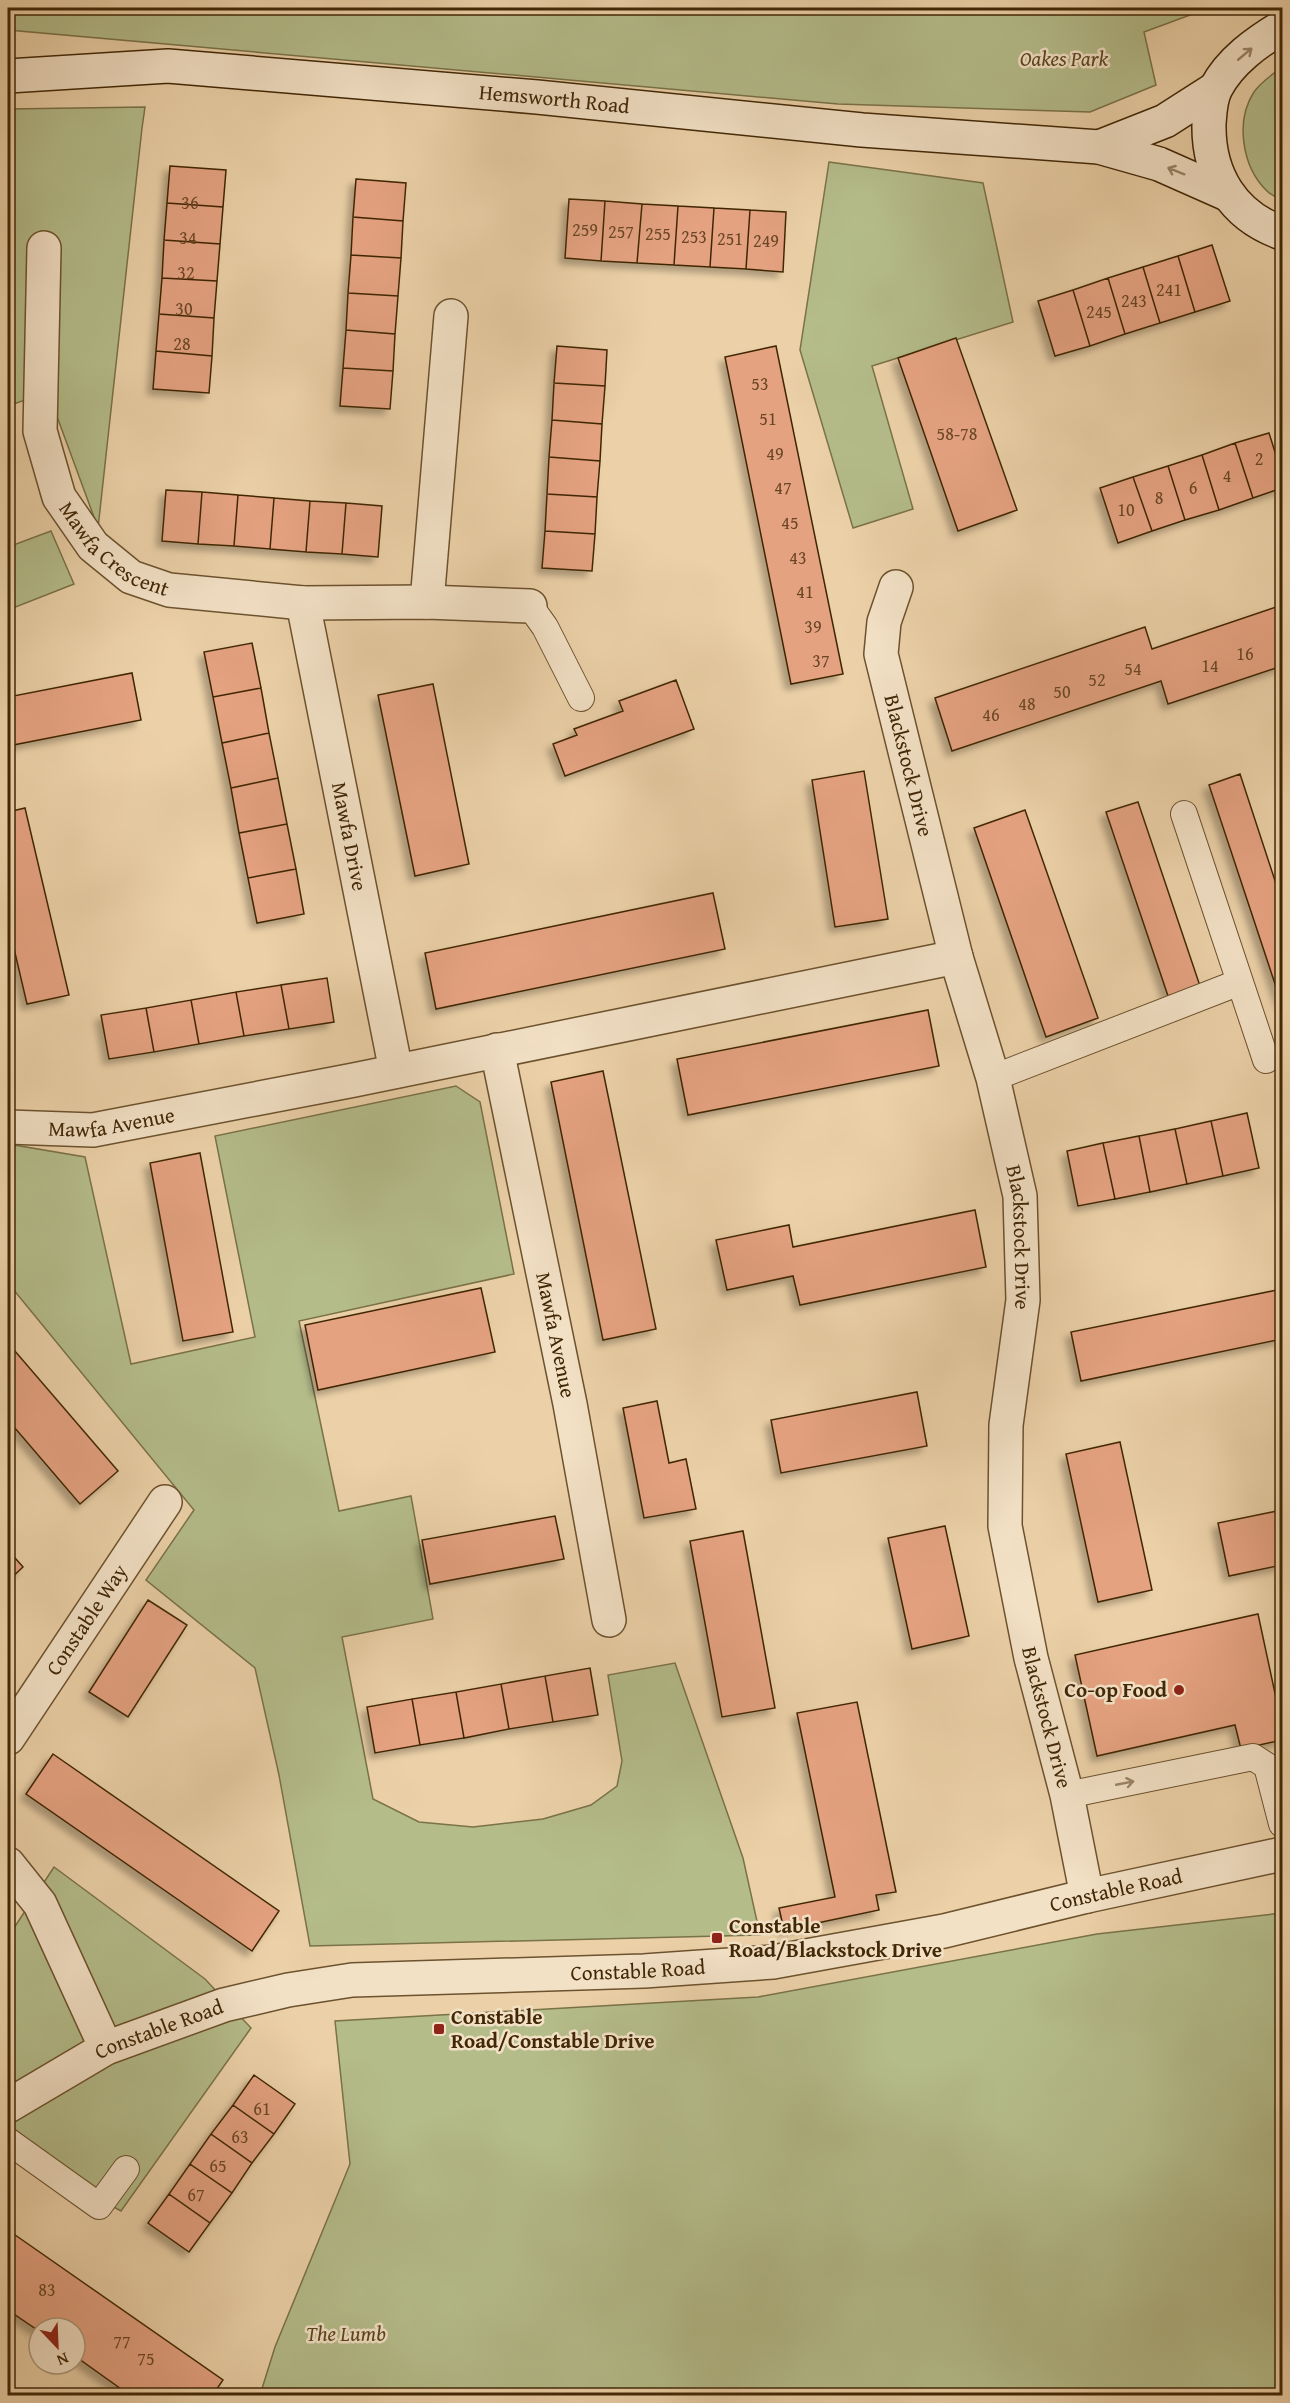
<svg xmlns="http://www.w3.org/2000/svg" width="1290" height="2403" font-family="'Gentium Book Plus',serif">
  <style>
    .green { fill: #b4bc8a; stroke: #7a7248; stroke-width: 1.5 }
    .building { fill: #e5a281; stroke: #412706; stroke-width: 1.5; filter: url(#shadow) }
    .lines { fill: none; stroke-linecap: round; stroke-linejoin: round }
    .lane-casing { stroke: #6c522e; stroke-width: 28 }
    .street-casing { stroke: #6c522e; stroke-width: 36 }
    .secondary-casing { stroke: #412706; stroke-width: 36 }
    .lane { stroke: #f3e1c6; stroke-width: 26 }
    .street { stroke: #f3e1c6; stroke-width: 33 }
    .secondary { stroke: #f3e1c6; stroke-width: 33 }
    .oneway { stroke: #9a8466 }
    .poi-dot { fill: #8f2418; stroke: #f3e1c6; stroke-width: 2 }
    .labels { text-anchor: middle; stroke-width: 5; stroke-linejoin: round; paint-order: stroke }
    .number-label { font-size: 18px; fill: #6a4625 }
    .park-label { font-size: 21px; font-style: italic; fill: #584520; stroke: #f3e1c6 }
    .street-label { font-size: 21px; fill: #412706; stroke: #f3e1c6 }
    .poi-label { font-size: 21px; font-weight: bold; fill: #412706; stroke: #f3e1c6; text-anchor: start }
  </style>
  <defs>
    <filter id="shadow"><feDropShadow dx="-5.5" dy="5.5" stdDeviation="3" flood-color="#0004"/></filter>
  </defs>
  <rect width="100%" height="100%" fill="#ecd1a8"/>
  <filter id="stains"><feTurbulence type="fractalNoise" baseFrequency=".00333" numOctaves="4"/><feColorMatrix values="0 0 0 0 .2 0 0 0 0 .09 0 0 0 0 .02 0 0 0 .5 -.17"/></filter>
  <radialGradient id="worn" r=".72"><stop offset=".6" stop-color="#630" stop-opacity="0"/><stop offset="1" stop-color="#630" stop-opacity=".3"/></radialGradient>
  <path class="green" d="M8,8H1209L1144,32L1156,85L1090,112L838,104L8,30Z
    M1282,67V201C1278,198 1271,195 1267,191C1242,167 1235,121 1254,92C1261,82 1273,74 1282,67Z
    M145,107L142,128L98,528L48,392L8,406V109Z
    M829,162L983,183L1013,322L872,366L913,509L853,528L800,350Z
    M51,531L74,584L8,610V547Z
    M456,1086L480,1102L514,1274L299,1321L339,1511L411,1496L433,1619L342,1637L373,1799L419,1822L473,1827L543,1819L591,1805L617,1786L622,1761L608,1675L675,1663L743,1858L760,1935L310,1946L279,1775L255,1668L146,1580L194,1510L8,1283V1144L85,1157L131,1364L255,1337L215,1136Z
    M54,1867L205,1979L251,2028L121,2211L8,2150V1937Z
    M1282,1913V2395H260L275,2347L350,2164L335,2021L758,1997L1097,1934Z"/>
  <path class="building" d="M170,166L226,170L223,207L167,203Z
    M356,179L406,183L403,221L353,217Z
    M569,199L605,201L601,261L565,258Z
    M605,201L642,204L637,263L601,261Z
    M167,203L223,207L220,244L164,240Z
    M642,204L678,206L674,265L637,263Z
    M678,206L714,208L710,267L674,265Z
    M714,208L750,210L746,269L710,267Z
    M750,210L786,212L783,272L746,269Z
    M353,217L403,221L401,258L351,255Z
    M164,240L220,244L217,281L162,278Z
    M1212,245L1230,301L1195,312L1178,256Z
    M351,255L401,258L398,296L348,293Z
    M1178,256L1195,312L1160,323L1143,267Z
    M1143,267L1160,323L1125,334L1108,278Z
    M162,278L217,281L214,318L159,314Z
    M1108,278L1125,334L1090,346L1073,290Z
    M1073,290L1090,346L1055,356L1038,301Z
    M348,293L398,296L395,334L346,330Z
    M159,314L214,318L212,356L156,351Z
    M346,330L395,334L393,371L343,368Z
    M956,338L1017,510L958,531L898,358Z
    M557,346L607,350L605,386L554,383Z
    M776,346L843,674L791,684L725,357Z
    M156,351L212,356L209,393L153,389Z
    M343,368L393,371L390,409L340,406Z
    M554,383L605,386L602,424L552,420Z
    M552,420L602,424L600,461L549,457Z
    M1269,433L1282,474V488L1253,498L1235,443Z
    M1235,443L1253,498L1219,510L1202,455Z
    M1202,455L1219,510L1185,520L1168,466Z
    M549,457L600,461L597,497L547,494Z
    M1168,466L1185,520L1152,531L1133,477Z
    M1133,477L1152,531L1118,543L1100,488Z
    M166,490L202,492L198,544L162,541Z
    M202,492L238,495L234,546L198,544Z
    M547,494L597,497L595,534L545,531Z
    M238,495L274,498L270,549L234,546Z
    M274,498L310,501L306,552L270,549Z
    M310,501L346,503L342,554L306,552Z
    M346,503L382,506L378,557L342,554Z
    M545,531L595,534L592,571L542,568Z
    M1282,605V666L1168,704L1161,681L952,751L935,698L1145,627L1152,649Z
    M252,643L261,688L213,697L204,652Z
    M132,673L141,720L8,746V697Z
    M676,680L694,729L565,776L553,744L577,735L574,729L623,711L619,701Z
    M433,684L469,864L415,876L378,695Z
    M261,688L269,733L222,743L213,697Z
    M269,733L278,778L231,788L222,743Z
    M864,771L888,919L835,927L812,780Z
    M1240,774L1282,902V1005L1209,785Z
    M278,778L287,824L239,833L231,788Z
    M1138,802L1200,986L1168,996L1106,812Z
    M25,808L69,995L27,1004L8,923V812Z
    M1025,810L1098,1018L1046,1037L974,828Z
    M287,824L296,869L248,878L239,833Z
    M296,869L304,914L257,923L248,878Z
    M713,893L725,949L436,1009L425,953Z
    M327,978L334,1022L289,1029L281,985Z
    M281,985L289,1029L244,1036L236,992Z
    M236,992L244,1036L199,1044L191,1000Z
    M191,1000L199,1044L154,1052L146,1008Z
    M146,1008L154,1052L109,1059L101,1015Z
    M928,1010L939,1066L688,1115L677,1059Z
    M603,1071L656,1329L603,1340L551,1082Z
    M1247,1113L1259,1168L1223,1176L1211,1121Z
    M1211,1121L1223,1176L1187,1184L1175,1129Z
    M1175,1129L1187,1184L1150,1192L1139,1136Z
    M1139,1136L1150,1192L1115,1199L1103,1143Z
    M1103,1143L1115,1199L1078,1206L1067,1151Z
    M200,1153L233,1332L183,1341L150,1163Z
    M975,1210L986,1267L800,1305L793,1276L727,1290L716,1240L789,1225L793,1247Z
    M481,1288L495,1352L318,1390L305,1325Z
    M1282,1289V1339L1081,1381L1071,1332Z
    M8,1343L118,1471L80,1504L8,1420Z
    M917,1392L927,1446L781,1473L771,1420Z
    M657,1401L669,1463L686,1459L696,1509L644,1518L623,1408Z
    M1120,1442L1152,1590L1098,1602L1066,1454Z
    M1282,1510V1565L1229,1576L1218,1523Z
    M555,1516L564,1559L430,1584L422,1540Z
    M945,1526L969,1636L912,1649L888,1538Z
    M743,1531L775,1708L722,1717L690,1541Z
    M8,1550L23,1567L8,1581Z
    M148,1600L187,1625L128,1717L89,1692Z
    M1258,1614L1282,1726V1740L1241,1749L1235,1725L1097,1756L1075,1655Z
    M590,1668L598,1715L553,1722L545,1676Z
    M545,1676L553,1722L509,1729L501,1684Z
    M501,1684L509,1729L464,1738L456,1692Z
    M456,1692L464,1738L420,1745L412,1699Z
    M412,1699L420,1745L375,1753L367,1707Z
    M857,1702L896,1892L876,1895L879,1910L784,1930L779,1908L835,1897L797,1713Z
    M53,1754L279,1911L252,1951L26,1794Z
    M254,2075L295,2104L274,2134L233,2105Z
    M233,2105L274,2134L252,2163L211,2134Z
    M211,2134L252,2163L232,2193L190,2164Z
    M190,2164L232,2193L210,2223L169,2194Z
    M169,2194L210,2223L189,2252L148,2223Z
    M8,2230L223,2380L212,2396H131L75,2356V2328H39V2331L8,2310Z"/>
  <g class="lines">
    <defs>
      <path id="lane" d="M530,606L545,627L581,698
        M1184,814L1266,1060
        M993,1078L1240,982
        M1067,1795L1253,1757L1267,1766L1282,1824
        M8,2141L99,2206L126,2169"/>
      <g id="street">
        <path id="s1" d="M44,248L40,431L59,497L93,546L131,577L169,590L303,603L427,602L530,606"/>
        <path id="s2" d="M896,587L884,622L881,654L956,957L993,1078L1020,1196L1023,1300L1006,1425L1005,1526L1031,1658L1067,1795L1087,1896"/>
        <path d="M427,602L451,316"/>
        <path id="s3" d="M303,603L396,1071"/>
        <path id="s4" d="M497,1050L570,1404L609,1620"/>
        <path id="s5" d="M8,1127L93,1130L354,1080L956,957"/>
        <path id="s6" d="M8,1738L165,1502"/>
        <path d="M8,1864L40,1904L106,2048"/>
        <path id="s7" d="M8,2106L106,2048L224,2005L288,1990L352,1980L644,1971L773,1962L944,1931L1087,1896L1282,1854"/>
      </g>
      <g id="secondary">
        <path d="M1282,27C1257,42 1230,61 1216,88C1210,99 1210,112 1209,124C1208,175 1233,216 1282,233"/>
        <path id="s8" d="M8,76L168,66L537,97L862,130L1099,147L1159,164L1229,195"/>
        <path d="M1099,147L1165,121L1215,89"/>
      </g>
    </defs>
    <use href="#lane" class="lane-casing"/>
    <use href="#street" class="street-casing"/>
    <use href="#secondary" class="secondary-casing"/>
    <use href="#lane" class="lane"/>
    <use href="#street" class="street"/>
    <use href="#secondary" class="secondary"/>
  </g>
  <defs><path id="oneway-shaft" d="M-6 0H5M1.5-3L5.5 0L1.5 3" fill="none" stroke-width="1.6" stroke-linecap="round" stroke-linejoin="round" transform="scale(1.5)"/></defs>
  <g class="oneway">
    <use href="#oneway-shaft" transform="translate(1245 54) rotate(-40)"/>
    <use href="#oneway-shaft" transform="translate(1176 171) rotate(-158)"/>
    <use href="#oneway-shaft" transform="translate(1125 1783) rotate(-11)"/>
  </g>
  <g class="poi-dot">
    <circle cx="1179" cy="1690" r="6"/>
    <rect x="711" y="1932" width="12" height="12" rx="3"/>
    <rect x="433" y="2023" width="12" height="12" rx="3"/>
  </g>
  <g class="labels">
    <g class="number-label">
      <text x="190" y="209">36</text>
      <text x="585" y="236">259</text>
      <text x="621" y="238">257</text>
      <text x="658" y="240">255</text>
      <text x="694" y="243">253</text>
      <text x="188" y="244">34</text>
      <text x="730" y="245">251</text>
      <text x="766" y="247">249</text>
      <text x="186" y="279">32</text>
      <text x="1169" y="296">241</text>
      <text x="1134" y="307">243</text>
      <text x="184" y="315">30</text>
      <text x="1099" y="318">245</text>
      <text x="182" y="350">28</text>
      <text x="760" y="390">53</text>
      <text x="768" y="425">51</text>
      <text x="957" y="440">58-78</text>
      <text x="775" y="460">49</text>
      <text x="1259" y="465">2</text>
      <text x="1227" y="482">4</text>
      <text x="783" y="494">47</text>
      <text x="1193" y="494">6</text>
      <text x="1159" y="504">8</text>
      <text x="1126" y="516">10</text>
      <text x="790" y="529">45</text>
      <text x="798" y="564">43</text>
      <text x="805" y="598">41</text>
      <text x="813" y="633">39</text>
      <text x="1245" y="660">16</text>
      <text x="821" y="667">37</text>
      <text x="1210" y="672">14</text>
      <text x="1133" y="675">54</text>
      <text x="1097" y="686">52</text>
      <text x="1062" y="698">50</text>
      <text x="1027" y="710">48</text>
      <text x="991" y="721">46</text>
      <text x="262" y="2115">61</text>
      <text x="240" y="2143">63</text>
      <text x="218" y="2172">65</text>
      <text x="196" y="2201">67</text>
      <text x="47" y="2296">83</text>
      <text x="122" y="2348">77</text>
      <text x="146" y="2365">75</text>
    </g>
    <g class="park-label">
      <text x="1064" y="66">Oakes Park</text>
      <text x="346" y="2341">The Lumb</text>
    </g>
    <g class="street-label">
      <text dy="7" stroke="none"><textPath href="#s8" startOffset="548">Hemsworth Road</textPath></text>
      <text dy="7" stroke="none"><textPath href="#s1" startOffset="330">Mawfa Crescent</textPath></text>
      <text dy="7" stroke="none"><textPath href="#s2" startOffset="184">Blackstock Drive</textPath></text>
      <text dy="7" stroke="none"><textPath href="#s3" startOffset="238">Mawfa Drive</textPath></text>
      <text dy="7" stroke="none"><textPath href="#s5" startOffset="104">Mawfa Avenue</textPath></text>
      <text dy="7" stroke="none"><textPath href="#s2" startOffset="670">Blackstock Drive</textPath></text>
      <text dy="7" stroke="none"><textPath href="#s4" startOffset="291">Mawfa Avenue</textPath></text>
      <text dy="7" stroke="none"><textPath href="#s6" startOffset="142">Constable Way</textPath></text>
      <text dy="7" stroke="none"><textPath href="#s2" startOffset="1156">Blackstock Drive</textPath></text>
      <text dy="7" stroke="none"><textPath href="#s7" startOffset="1142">Constable Road</textPath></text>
      <text dy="7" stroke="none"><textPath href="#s7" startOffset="656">Constable Road</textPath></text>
      <text dy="7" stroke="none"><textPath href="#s7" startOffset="170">Constable Road</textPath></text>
    </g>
    <g class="poi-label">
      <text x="1167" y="1697" text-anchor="end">Co-op Food</text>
      <text x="729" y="1933">Constable<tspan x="729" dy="24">Road/Blackstock Drive</tspan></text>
      <text x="451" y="2024">Constable<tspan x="451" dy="24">Road/Constable Drive</tspan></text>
    </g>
  </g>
  <rect width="1290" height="2403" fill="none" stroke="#ecd1a8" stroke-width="30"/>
  <rect x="9" y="9" width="1272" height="2385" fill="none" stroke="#412706" stroke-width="3"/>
  <rect x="15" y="15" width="1260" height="2373" fill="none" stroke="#412706" stroke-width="1.5"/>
  <g transform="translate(57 2346) rotate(157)"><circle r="28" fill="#f3e1c6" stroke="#ac9779" stroke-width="1.5"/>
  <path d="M0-4.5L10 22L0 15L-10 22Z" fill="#8f2418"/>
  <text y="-9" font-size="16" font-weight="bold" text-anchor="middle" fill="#412706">N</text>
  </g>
  <rect width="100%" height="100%" filter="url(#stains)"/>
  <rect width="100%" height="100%" fill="url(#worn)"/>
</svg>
